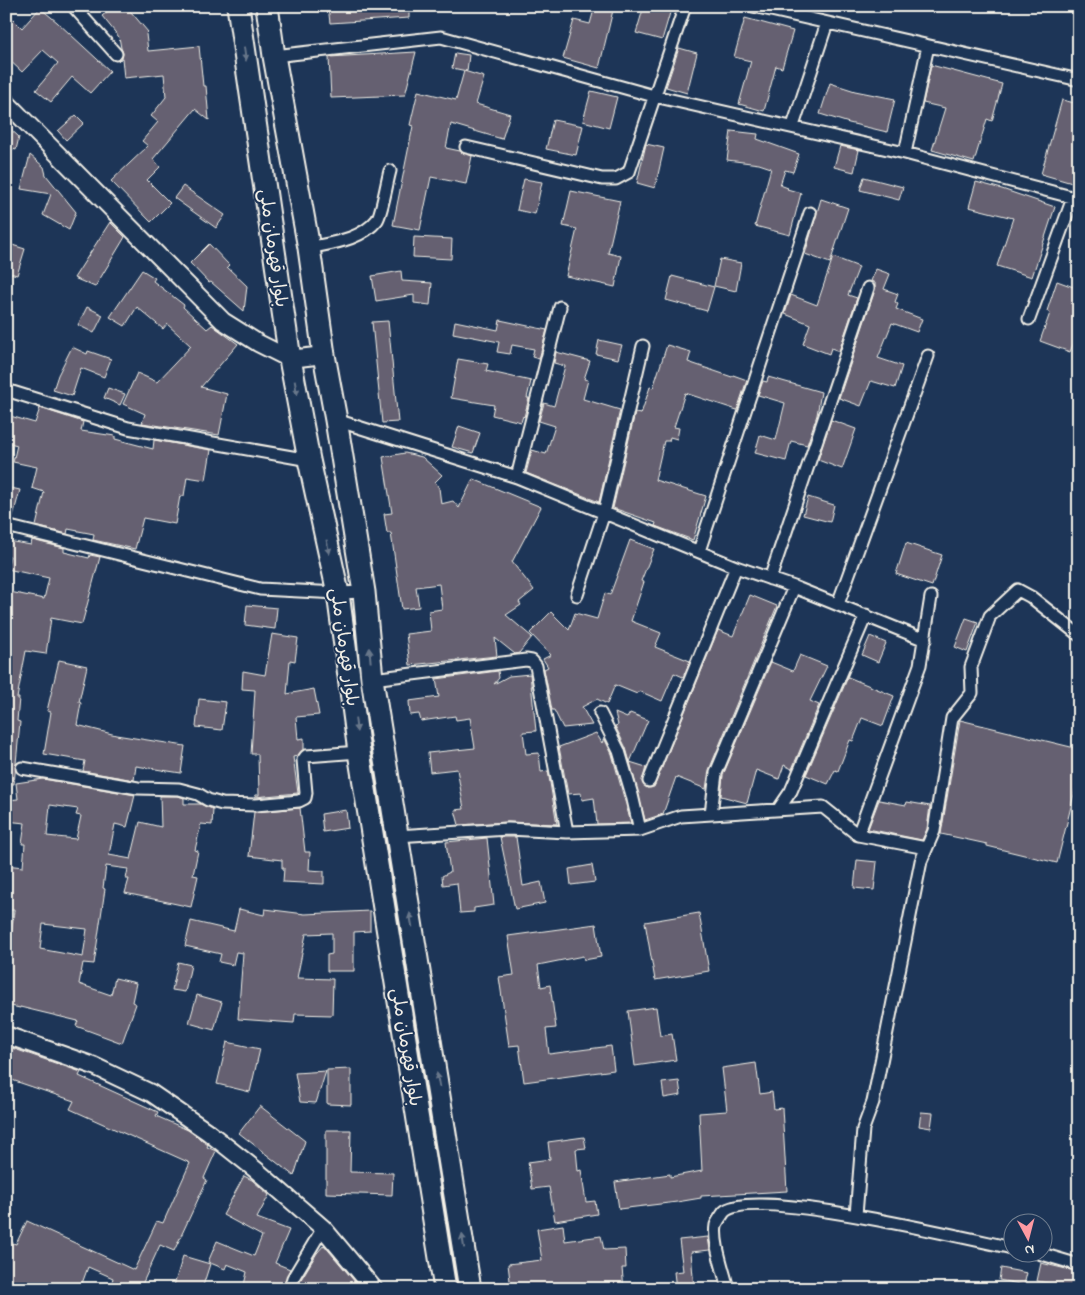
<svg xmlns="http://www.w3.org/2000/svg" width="1085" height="1295" font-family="'Indie Flower','Playpen Sans Arabic',sans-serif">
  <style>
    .building { fill: #656171; stroke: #f4f1e8; fill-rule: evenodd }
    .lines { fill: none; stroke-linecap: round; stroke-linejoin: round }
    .street-casing { stroke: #f4f1e8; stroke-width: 15 }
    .secondary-casing { stroke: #f4f1e8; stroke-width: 20 }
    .highway-casing { stroke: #f4f1e8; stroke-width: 25 }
    .street { stroke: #1d3557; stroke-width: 11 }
    .secondary { stroke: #1d3557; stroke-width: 16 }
    .highway { stroke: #1d3557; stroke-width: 21 }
    .oneway { fill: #68778a }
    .labels { text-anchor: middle; stroke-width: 4; stroke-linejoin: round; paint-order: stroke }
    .street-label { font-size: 18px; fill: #f4f1e8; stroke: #1d3557 }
  </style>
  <rect width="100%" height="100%" fill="#1d3557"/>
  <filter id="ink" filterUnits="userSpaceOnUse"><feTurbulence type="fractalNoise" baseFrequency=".02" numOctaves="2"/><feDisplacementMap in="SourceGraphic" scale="10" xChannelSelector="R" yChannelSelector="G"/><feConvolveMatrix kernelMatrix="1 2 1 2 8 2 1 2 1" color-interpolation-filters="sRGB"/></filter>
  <g filter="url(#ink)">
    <path class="building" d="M114,6H126L148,32L146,34L148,51L199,46L203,86H206L209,120L195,109L153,159L160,167L147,180L170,203L151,222L111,181L148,146L142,141L158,122L151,116L166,97L164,74L124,78L122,58L123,53L121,48L119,37L102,16Z
      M328,6H409V18L330,23Z
      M595,6H614L599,68L563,58L574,20L590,24Z
      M644,6H672L662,40L636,33Z
      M40,8L57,22L110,71L90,93L72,77L51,102L36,90L58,63L43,50L22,72L6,57V25L13,19L22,28Z
      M745,18L793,31L782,68L776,66L764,111L739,104L751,61L734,57Z
      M679,48L697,53L687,93L666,87Z
      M416,52L405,95L331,98L329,57Z
      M455,53L469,55L467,71L452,68Z
      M931,65L1002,84L992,121L987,119L974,162L932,150L945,108L923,103Z
      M464,71L484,77L476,104L510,114L502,139L451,124L446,148L460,151L472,156L466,184L431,177L420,230L393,225L413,126L410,125L418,91L456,100Z
      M830,83L855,91L895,99L887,132L849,123L820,114Z
      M591,91L617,97L609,128L583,121Z
      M1062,100L1079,104V185L1041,174Z
      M76,115L84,123L66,140L58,131Z
      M553,120L583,126L576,155L546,149Z
      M6,125L19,137L16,150L6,146Z
      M731,131L758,134L757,139L799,154L793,172L785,170L780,185L788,188L787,189L801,193L790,235L755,226L771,168L759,164L727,160Z
      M646,144L664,148L655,188L637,183Z
      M840,146L859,150L854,172L834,167Z
      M30,155L44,167L46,175L76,212L69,230L43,215L51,194L21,189Z
      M864,177L903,187L899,200L860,190Z
      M524,179L542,182L535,214L517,210Z
      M976,182L1002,189L1055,207L1032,277L997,266L1013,218L969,207Z
      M183,186L225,215L216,228L174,198Z
      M571,191L620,201L608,253L621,256L615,287L566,276L577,229L563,226Z
      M821,199L848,208L830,263L805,254Z
      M110,222L125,237L95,287L74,278Z
      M414,237L452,239L451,259L413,257Z
      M9,244L25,249L17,275L6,272V252Z
      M209,244L229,265L227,267L247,286L244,311L211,282L209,283L190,263Z
      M833,257L859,267L848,295L857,298L839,351L831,348L829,354L803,344L810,324L785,314L791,295L817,305Z
      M720,259L741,263L736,291L714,286Z
      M876,269L890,274L884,289L898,294L895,302L898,304L896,309L922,319L917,332L892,323L878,358L902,366L895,388L871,381L861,406L839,398L875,290V283L871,281Z
      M142,270L155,278L153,281L184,305L183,307L207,329L212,325L238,344L201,387L227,394L219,435L142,423L145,414L123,404L137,373L157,382L191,346L167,324L163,329L137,307L125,326L110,317Z
      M401,271L402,281L432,283L430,305L414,303V295L376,301L372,276Z
      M672,276L714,287L707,311L666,300Z
      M1057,281L1079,289V330L1070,352L1040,341L1050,313L1047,311Z
      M87,307L103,315L94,333L78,325Z
      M500,320L547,330L539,359L532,357L534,349L512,345L510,354L497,352L499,342L453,333L455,321L498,330Z
      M388,321L398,422L382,423L372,322Z
      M599,340L622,345L618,359L596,354Z
      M667,345L691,352L688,362L732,377L733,375L747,380L737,410L685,393L674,427L679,428L677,439L670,437L669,441H664L655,480L706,496L693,540L655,526L656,523L613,508L635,413L641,414L650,387L653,388Z
      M72,347L87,354L88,351L111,359L104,377L81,368L72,396L53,390L58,375Z
      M556,352L590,361L584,379L588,380L583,399L620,410L599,502L526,473L532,450L546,454L555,426L539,421L544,403L554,406L565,366L554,363Z
      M458,359L488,364L486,371L531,381L527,398H529L524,417L523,416L521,422L492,415L494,405L451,398Z
      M768,377L821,392L817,415L807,445L791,441L786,461L755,453L760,435L776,440L785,403L758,395L763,381L767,382Z
      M108,388L125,394L120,405L104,398Z
      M40,408L83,422L81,431L115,436V439L153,449L154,440L211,450L206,480L187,477L184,496H180L175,524L143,518L135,549L93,540L94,534L68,529L67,534L36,526L44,492L32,488L37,467L13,462L17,445L6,442V431L10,416L35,423Z
      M831,420L856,429L842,469L818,460Z
      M459,426L480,433L473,453L452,447Z
      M405,453L422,457L442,475L435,482L439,488L441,504L453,501L459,508L473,479L541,507L512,562L534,590L519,602L521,605L506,615L532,637L519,653L515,654L495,638L497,656L410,665L406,634L431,631L429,611L442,609L439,584L416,587L419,607L402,609L391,533H387L384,514L392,513L383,457Z
      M6,487L20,490L12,520L6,519Z
      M808,497L834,505L830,522L803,515Z
      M32,540L64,548V552L89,558L90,555L100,557L82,624L51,618L46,654L26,651L17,698H19L17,721L20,722L14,784H6V662L10,644H6V595L9,596L10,592L44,599L49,578L7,569L10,556L6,555V550L8,541L31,545Z
      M630,540L654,549L641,581L644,582L631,621L661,633L655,647L690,661L683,677L674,673L662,701L639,691L637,694L615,685L607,704L597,699L582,707L592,725L563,728L554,710H552L544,669L548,667L543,659L551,655L530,633L551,612L569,630L575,613L597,619L605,593L610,595Z
      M906,543L942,555L932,586L896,574Z
      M750,595L777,606L709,770L706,789L676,777L663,814L645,820L630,762L646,767L642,782L647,788L654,787L718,630L733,636Z
      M247,605L277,608L275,629L245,625Z
      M966,618L978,622L967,652L955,647Z
      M272,634L298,638L295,661L290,660L287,694L314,689L319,715L296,717L298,739L304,738V749L297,756L293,757L298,793L255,797L256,795H259L258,754H251L255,690L242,689L243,671L265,675Z
      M870,636L886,643L878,662L862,655Z
      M800,655L827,666L810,701L819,705L792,769L784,765L779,779L756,770L747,803L721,796L723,775L771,662L793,671Z
      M59,660L87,666L79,702L81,703L77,725L116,735L185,746L181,773L136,766L134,780L83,771L85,761L44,754L51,712L47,711Z
      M498,671L499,678L494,684L509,676L530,674L536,731L523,732L526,754L539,753L541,772L548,771L557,824L508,822L459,825L455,810L464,809L457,769L430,772L428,753L475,748L470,718L456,720L455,716L421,721L419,714L410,715L409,701L439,697L436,679Z
      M848,677L894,696L883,726L862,718L853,741L850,740L838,771L835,770L828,784L806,775Z
      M199,699L226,702L222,730L196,727Z
      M615,713L627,718L630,713L648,720L630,762L626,748L615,726L618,725Z
      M960,720L1079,749V774L1057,863L987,846V844L941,834Z
      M596,733L602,743L604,738L612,754L631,823L597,824L594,798L582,800L581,793L568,794L559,747Z
      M43,779L135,795L127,827L115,824L109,855L131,859L140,822L161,827L160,796H178L184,798V804H200L213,809L212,825L201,824L195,850L198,851L193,875L198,876L191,907L125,893L129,879H126L128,869L106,866L103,888L105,889L94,964L83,963L79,984L111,995L115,978L136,983L132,1002L136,1004L122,1043L76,1026L78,1021L20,1007V1008L6,1005V951L9,952L14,910H10L11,896L6,895V865L23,867L25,844H22L25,823L6,821L8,800L18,799L16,783ZM50,805L78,809L76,815L81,816L76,839L47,836ZM43,924L87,929L83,957L40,949Z
      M879,800L906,805L907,802L930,806L927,829L922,840L868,829Z
      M300,808L305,852H310L309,870L324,871V884L283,882L284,868H282V860L249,856L254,812Z
      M346,810L348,828L323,832L321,814Z
      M500,837H516L523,886L541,882L545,903L515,909Z
      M487,838L494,905L474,908V912L460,913L457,883L443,885L442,876L450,872L446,842Z
      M857,860L877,862L874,890L854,888Z
      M592,865L595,882L571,885L569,869Z
      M239,909L264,915L265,909L305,914L370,911V931L354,932V971H327V955L332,954V933L306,934L297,978L333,979L332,1015L295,1014L294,1023L238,1019L243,953L236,952L233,965L219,962L221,954L185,946L191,921L234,931Z
      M699,913L709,971L655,980L645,922Z
      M596,924L601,957L584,960L583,956L538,965L541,987L550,985L556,1028L546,1029L549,1054L611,1046L614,1070L524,1082L519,1045L509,1046L499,977L514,975L508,936Z
      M178,962L191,965L185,992L172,990Z
      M197,995L222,1002L214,1030L189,1023Z
      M656,1007L660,1036L672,1034L676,1060L635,1066L628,1011Z
      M227,1042L260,1049L250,1092L217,1084Z
      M6,1046L81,1072L79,1076L158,1112L156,1116L188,1130L208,1145L207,1147L216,1151L204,1178L207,1180L174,1251L160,1245L140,1289H110L113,1278L88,1267L80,1289H17L6,1285V1241L16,1244L27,1221L134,1270L157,1221L163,1223L190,1163L70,1109L74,1101L6,1078Z
      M756,1063L760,1094L772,1092L774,1109L782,1108L787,1191L701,1196V1198L677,1202L619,1209L615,1182L670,1174V1177L702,1171L699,1113L727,1111L722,1068Z
      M351,1069V1105L327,1104V1070Z
      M326,1071L316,1103L300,1102L295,1073Z
      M679,1081L681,1095L664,1098L662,1083Z
      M260,1106L305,1141L294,1176L239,1133Z
      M921,1112L933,1113L931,1128L919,1126Z
      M326,1130H351L350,1172L393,1173L392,1195L326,1193Z
      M584,1137L586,1148L576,1149L578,1171L581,1170L586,1202L595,1201L597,1214L555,1221L549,1187L532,1189L528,1162L550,1159L548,1142Z
      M244,1176L252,1180L269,1195L257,1218L289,1230L275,1263L290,1269L283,1287L272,1282L270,1289H243L247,1272L227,1264L225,1269L208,1262L217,1241L254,1256L262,1236L223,1215Z
      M563,1225L565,1241L601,1236L604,1250L625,1249L626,1268H622L624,1289H511L508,1264L542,1260L537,1229Z
      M708,1237L710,1250L691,1252L694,1289H676L674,1272L683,1271L679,1240Z
      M324,1245L361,1289L298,1288L300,1281L317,1253Z
      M183,1256L210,1264L202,1289H173Z
      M1041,1263L1079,1272L1077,1289H1049L1051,1284L1037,1281Z
      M1001,1268L1027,1273L1024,1285L999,1280Z"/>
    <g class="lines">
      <defs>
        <path id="street" d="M73,6L116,54
          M753,6L1079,80
          M274,56L441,37L654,96L905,153L1079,199
          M793,126L827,23
          M466,147L602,179H616L629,172L685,6
          M905,153L928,46
          M309,248C332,243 361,240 377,220C382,213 387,181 390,171
          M1029,319L1073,198
          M6,390L128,428L309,460
          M336,420L517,477L736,567L794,587L925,640
          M517,477L560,307
          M6,526L260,589L338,593L364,592
          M699,551L810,213
          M770,579L868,288
          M577,595L604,513L643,346
          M838,604L928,356
          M372,679L526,660L532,661L536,666L567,832
          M600,713L619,751L632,795L640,830
          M22,768L138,788L179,789L198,794L208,800L222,804L256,805L299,801L305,798L306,793L303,760L306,756L359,752
          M649,781L736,567
          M778,810L791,791L866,615
          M711,814L716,773L794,587
          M858,835L920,665L931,597
          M397,836L508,829L567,832L640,830L681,816L823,807L858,835L926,848
          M856,1215L863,1129L873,1102L921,861L934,831L952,718L972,693L971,667L990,616L1018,590L1031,597L1079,635
          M1035,1252L1079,1265
          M290,1289L293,1278L323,1228
          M728,1289C724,1271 713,1243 716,1225C717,1222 722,1215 724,1212C750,1186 970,1239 1012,1248"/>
        <path id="secondary" d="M6,102L223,321L258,343L290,359L324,355
          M6,1035L94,1066L151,1093L208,1132L256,1170L323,1228L374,1289"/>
        <path id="highway" d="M238,6L290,359L309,460L338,593L359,752L445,1289
          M267,6L274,56L309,248L324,355L336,420L364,592L372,679L470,1289"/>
      </defs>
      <use href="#street" class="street-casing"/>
      <use href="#secondary" class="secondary-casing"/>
      <use href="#highway" class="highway-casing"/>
      <use href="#street" class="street"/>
      <use href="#secondary" class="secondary"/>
      <use href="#highway" class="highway"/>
    </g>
    <defs><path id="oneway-solid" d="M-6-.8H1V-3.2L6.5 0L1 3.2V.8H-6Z" transform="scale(1.25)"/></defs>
    <g class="oneway">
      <use href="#oneway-solid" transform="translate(245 54) rotate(82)"/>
      <use href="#oneway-solid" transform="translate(296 388) rotate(80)"/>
      <use href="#oneway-solid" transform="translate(328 547) rotate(78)"/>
      <use href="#oneway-solid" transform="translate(370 655) rotate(-95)"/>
      <use href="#oneway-solid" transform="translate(356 725) rotate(83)"/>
      <use href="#oneway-solid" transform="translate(411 920) rotate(-100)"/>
      <use href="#oneway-solid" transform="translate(438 1080) rotate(-100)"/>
      <use href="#oneway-solid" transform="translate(463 1241) rotate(-99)"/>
    </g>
  </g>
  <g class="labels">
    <g class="street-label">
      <text transform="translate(274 248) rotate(82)" y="6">بلوار قهرمان ملی</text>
      <text transform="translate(345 647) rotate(82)" y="6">بلوار قهرمان ملی</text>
      <text transform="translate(407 1047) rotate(81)" y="6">بلوار قهرمان ملی</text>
    </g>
  </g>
  <rect width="1085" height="1295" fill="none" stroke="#1d3557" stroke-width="25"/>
  <rect x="12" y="12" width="1060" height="1270" fill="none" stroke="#f4f1e8" stroke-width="2" filter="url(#ink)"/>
  <g transform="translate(1028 1238) rotate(173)"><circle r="24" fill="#1d3557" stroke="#738091"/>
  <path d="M0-4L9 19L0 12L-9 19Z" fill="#ff9aa2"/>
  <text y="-8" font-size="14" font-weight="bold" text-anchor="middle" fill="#f4f1e8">N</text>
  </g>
</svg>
